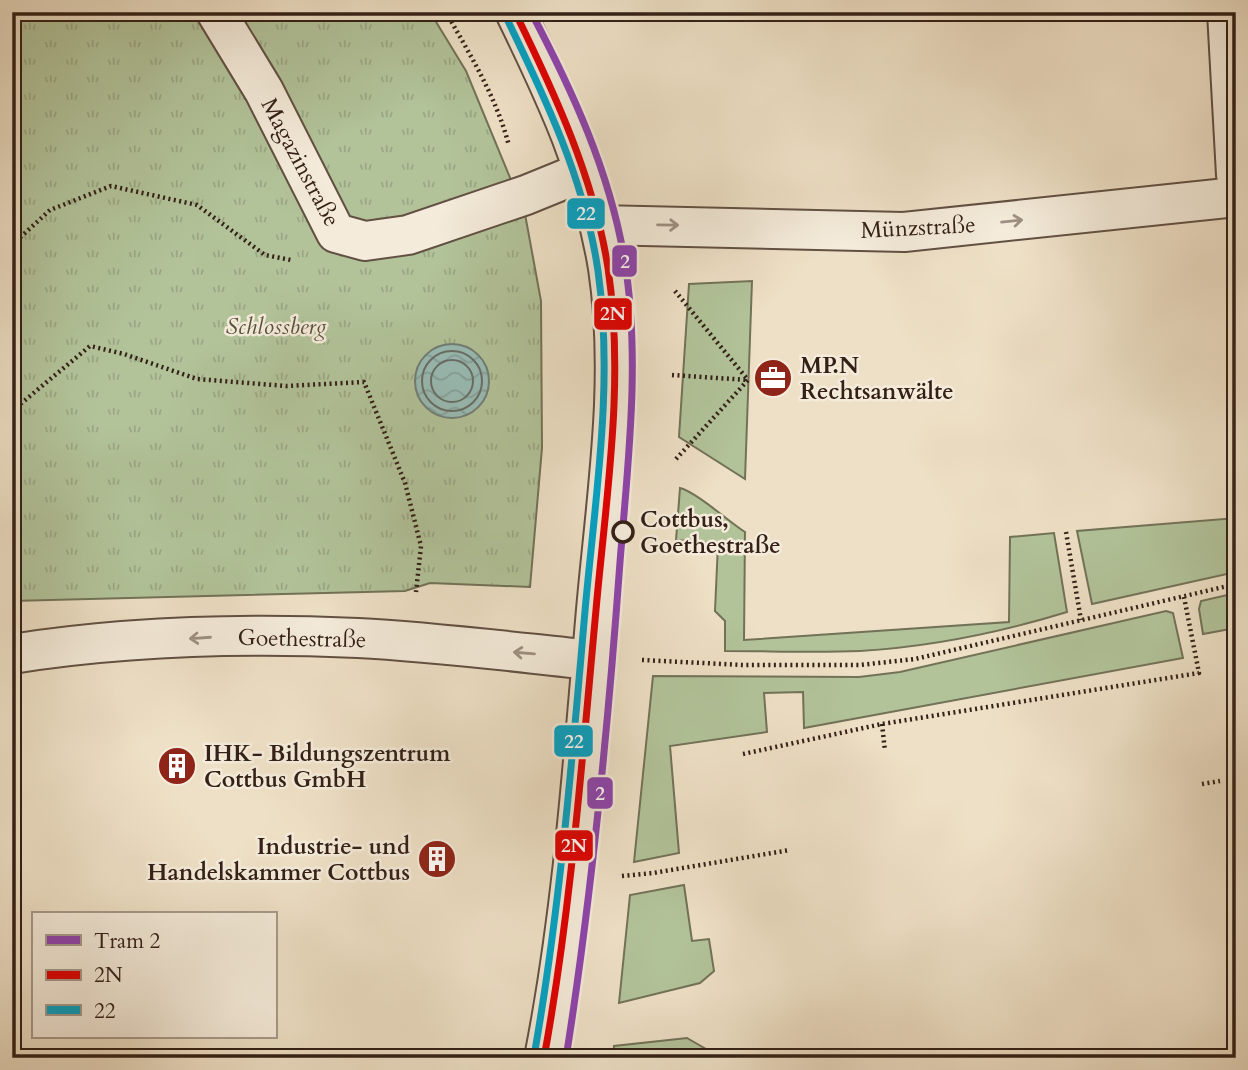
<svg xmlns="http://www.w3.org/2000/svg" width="1248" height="1070" font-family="Cardo,serif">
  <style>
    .grass { fill: #b2c39a; stroke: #727258; stroke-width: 2 }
    .park { fill: url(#park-tufts); stroke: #727258; stroke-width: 2 }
    .water { fill: url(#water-waves); stroke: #707e77; stroke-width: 2 }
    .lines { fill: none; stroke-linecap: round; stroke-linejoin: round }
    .shore { stroke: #666e67; stroke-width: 2 }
    .street-casing { stroke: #625043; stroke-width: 42 }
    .path { stroke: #332017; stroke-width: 4.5; stroke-dasharray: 2 3.5; stroke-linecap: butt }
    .street { stroke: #f4ebda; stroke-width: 38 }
    .bus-1-casing { stroke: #f4ebda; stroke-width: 12 }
    .bus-2-casing { stroke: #f4ebda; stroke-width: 12 }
    .bus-1 { stroke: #df0101; stroke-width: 7 }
    .bus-2 { stroke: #03a2c5; stroke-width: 7 }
    .tram-1-casing { stroke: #f4ebda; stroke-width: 12 }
    .tram-1 { stroke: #8e44ad; stroke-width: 7 }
    .oneway { stroke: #9d9082 }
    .stop-dot { fill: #f4ebda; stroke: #332017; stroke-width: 3.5 }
    .labels { text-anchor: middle; stroke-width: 5; stroke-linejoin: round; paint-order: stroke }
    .street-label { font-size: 23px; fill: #332017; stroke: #f4ebda }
    .park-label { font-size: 23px; font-style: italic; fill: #59513e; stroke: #f4ebda }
    .poi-label { font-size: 23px; font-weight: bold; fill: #332017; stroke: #f4ebda; text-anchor: start }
    .stop-label { font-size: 23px; font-weight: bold; fill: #332017; stroke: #f4ebda; text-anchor: start }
    .line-badge { stroke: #f4ebda; stroke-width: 2.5 }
    .badge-label { font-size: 19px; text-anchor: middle; font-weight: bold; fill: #fff }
  </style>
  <defs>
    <pattern id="park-tufts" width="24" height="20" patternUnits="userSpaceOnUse" patternTransform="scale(1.75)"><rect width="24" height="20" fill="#b2c39a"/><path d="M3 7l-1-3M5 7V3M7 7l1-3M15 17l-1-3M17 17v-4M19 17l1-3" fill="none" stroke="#9aa784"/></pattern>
    <pattern id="water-waves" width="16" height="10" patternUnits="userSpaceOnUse" patternTransform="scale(1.75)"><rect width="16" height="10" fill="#99bdb7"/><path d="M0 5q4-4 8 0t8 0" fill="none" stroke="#84a29d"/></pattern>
  </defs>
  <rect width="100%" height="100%" fill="#eee0c6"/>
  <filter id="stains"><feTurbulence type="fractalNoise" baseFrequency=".00286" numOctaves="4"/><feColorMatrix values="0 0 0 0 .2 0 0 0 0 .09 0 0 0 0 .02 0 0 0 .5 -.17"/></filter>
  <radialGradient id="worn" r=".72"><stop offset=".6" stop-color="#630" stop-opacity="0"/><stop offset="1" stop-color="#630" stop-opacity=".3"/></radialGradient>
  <path class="grass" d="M752,281L745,479L679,437L689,284Z
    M680,488C696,492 728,521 745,532L744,640L1009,622L1010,537L1054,533L1067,612C1002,632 928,647 860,651C815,653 770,651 725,651V621L715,611L718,544L676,540Z
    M1236,518V572L1092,604L1077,531Z
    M1236,593V628L1203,634L1199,609L1201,601Z
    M1166,611L1173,613L1183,658L804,728L803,692L764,693L767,732L670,746L679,853L634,862L653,676L859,677L900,672Z
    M684,885L692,941L709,939L714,971L700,983L619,1003L630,895Z
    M687,1038L706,1049V1058H613L614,1046Z"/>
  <path class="park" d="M12,12H430L466,71L525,214L541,301L542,448L530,587L430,583L405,591L12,601Z"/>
  <path class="water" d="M415 381a37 37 0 1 1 74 0a37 37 0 1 1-74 0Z"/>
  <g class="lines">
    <path class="shore" d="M422 381a30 30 0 1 1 60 0a30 30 0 1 1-60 0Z
      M431 381a21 21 0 1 1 42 0a21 21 0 1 1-42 0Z"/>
    <defs>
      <path id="street" d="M216,12L264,91L336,233L365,241L408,235L526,195L585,171
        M515,12C556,96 593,175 608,268C625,381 606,497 596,610C583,760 573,911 544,1058
        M1227,12L1236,175
        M599,225L904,232L1236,197
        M12,654C126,636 244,633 358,638C436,642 514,652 592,660"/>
    </defs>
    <use href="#street" class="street-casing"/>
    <path class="path" d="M446,12C470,55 497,98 509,146
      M12,245L50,210L111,186L197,205L265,255L291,260
      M675,291L748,380
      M672,375L748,380
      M12,411L90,346L124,354L197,379L286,386L364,382L405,483L421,546L416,592
      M676,459L748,380
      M1066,532L1081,620
      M642,660L743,665H860L915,659L1236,584
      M882,724L885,751
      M743,754L882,724L1199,673L1184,597
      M1202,784L1220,781
      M622,876L653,873L790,850"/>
    <use href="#street" class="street"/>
    <defs>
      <path id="bus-1" d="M515,12C555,94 594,178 608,268C625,382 606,497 596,610C582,760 571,910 544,1058"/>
      <path id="bus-2" d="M506,17C545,97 585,181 598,271C614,385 595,498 585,611C572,760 560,909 534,1056"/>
    </defs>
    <use href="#bus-1" class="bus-1-casing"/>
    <use href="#bus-2" class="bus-2-casing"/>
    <use href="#bus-1" class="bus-1"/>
    <use href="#bus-2" class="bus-2"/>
    <defs>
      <path id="tram-1" d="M531,12C572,90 609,170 624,257C641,356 628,462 620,562C608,728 592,894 566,1058"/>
    </defs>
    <use href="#tram-1" class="tram-1-casing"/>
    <use href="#tram-1" class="tram-1"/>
  </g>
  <defs><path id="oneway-shaft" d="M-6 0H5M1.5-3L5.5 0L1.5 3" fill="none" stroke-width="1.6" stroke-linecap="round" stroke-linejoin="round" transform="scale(1.75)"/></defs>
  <g class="oneway">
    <use href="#oneway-shaft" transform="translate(1012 221) rotate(-6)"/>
    <use href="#oneway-shaft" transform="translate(668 225) rotate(1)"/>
    <use href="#oneway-shaft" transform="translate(200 638) rotate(176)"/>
    <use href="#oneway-shaft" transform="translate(524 653) rotate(-175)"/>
  </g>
  <defs>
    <symbol id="office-disc" viewBox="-11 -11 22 22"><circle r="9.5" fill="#8f2418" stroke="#f4ebda"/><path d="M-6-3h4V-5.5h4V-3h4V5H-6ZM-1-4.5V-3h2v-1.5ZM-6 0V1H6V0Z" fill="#fff"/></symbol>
    <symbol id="building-disc" viewBox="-11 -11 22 22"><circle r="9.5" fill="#8f2418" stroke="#f4ebda"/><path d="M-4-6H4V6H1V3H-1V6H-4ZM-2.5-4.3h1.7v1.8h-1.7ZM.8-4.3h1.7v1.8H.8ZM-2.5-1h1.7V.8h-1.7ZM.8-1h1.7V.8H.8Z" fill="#fff"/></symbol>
  </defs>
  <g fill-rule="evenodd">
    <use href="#office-disc" x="751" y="356" width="44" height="44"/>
    <use href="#building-disc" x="155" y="744" width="44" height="44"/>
    <use href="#building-disc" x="415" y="837" width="44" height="44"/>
  </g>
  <circle class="stop-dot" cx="623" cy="532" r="10"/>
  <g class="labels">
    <g class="street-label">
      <text transform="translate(301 162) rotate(62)" y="8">Magazinstraße</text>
      <text transform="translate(918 227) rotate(-3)" y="8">Münzstraße</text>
      <text transform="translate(302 638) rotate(1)" y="8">Goethestraße</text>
    </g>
    <g class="park-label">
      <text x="276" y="334">Schlossberg</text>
    </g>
    <g class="poi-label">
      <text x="800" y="373">MP.N<tspan x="800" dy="26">Rechtsanwälte</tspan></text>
      <text x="204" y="761">IHK- Bildungszentrum<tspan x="204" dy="26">Cottbus GmbH</tspan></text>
      <text x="410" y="854" text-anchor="end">Industrie- und<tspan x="410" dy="26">Handelskammer Cottbus</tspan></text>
    </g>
    <g class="stop-label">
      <text x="640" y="527">Cottbus,<tspan x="640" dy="26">Goethestraße</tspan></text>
    </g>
  </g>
  <g class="line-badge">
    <rect x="566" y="197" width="40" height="33" rx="7" fill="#03a2c5"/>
    <rect x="611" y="244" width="27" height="34" rx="7" fill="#8e44ad"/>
    <rect x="593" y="297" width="40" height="34" rx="7" fill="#df0101"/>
    <rect x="553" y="724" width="41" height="34" rx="7" fill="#03a2c5"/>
    <rect x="586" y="776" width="28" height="34" rx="7" fill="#8e44ad"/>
    <rect x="554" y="829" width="40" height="33" rx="7" fill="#df0101"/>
  </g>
  <g class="badge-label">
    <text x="586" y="220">22</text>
    <text x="625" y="268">2</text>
    <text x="613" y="320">2N</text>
    <text x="574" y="748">22</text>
    <text x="600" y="800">2</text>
    <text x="574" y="852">2N</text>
  </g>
  <rect width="1248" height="1070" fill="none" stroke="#eee0c6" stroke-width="42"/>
  <rect x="14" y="14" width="1220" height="1042" fill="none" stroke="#332017" stroke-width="3.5"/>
  <rect x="21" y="21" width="1206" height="1028" fill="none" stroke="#332017" stroke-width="2"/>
  <rect x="32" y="912" width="245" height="126" fill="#f4ebda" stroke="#a79a8c" stroke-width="2"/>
  <rect x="46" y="935" width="35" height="10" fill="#8e44ad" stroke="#a79a8c" stroke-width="2"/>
  <text x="94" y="948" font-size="21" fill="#332017">Tram 2</text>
  <rect x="46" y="970" width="35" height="10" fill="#df0101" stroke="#a79a8c" stroke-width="2"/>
  <text x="94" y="982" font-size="21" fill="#332017">2N</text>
  <rect x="46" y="1005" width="35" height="10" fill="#03a2c5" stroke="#a79a8c" stroke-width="2"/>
  <text x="94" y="1018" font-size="21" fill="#332017">22</text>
  <rect width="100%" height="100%" filter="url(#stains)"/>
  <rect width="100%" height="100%" fill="url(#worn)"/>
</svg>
